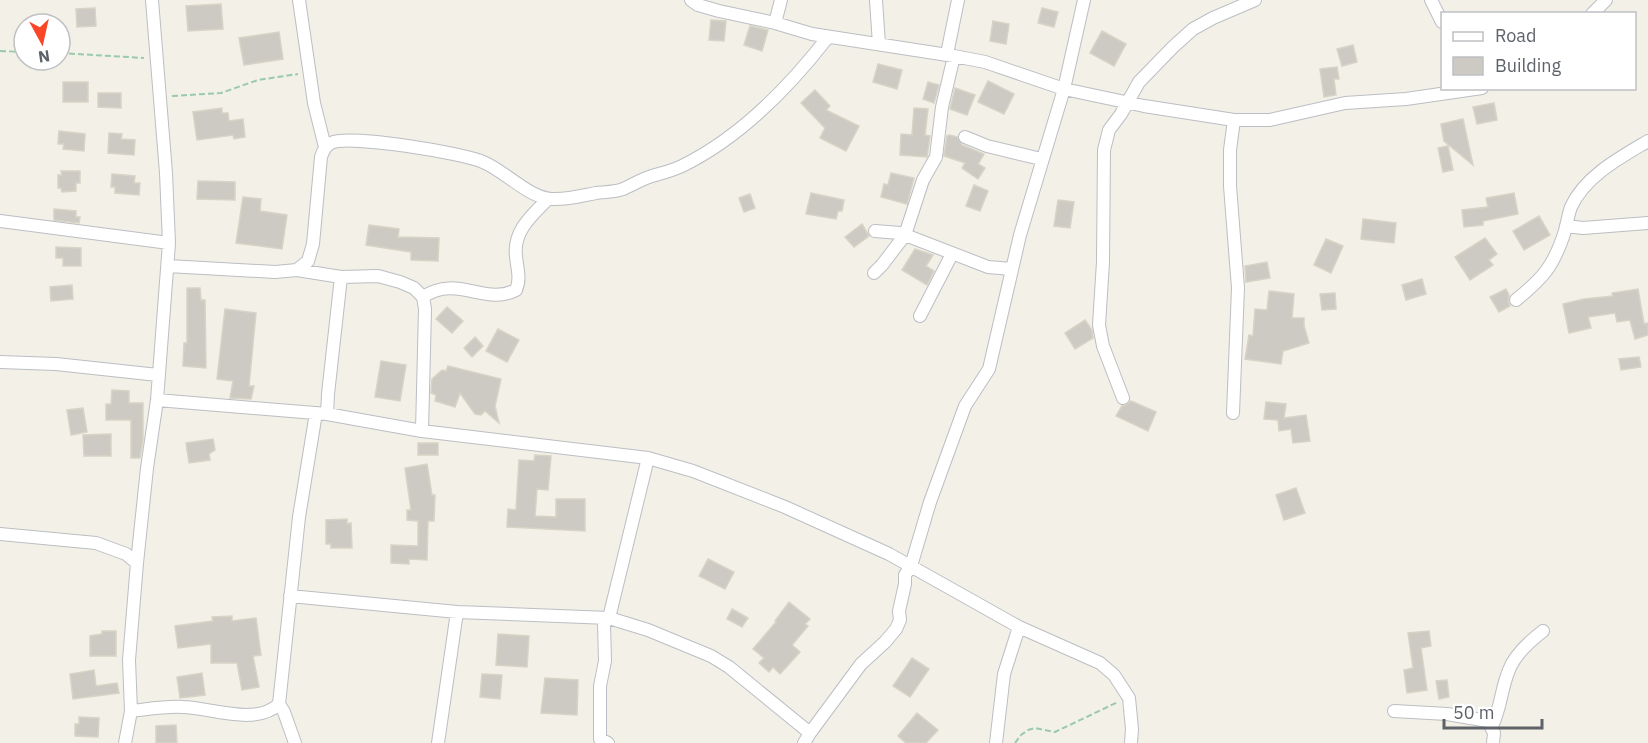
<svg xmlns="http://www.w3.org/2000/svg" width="1648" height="743" font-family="'IBM Plex Sans',sans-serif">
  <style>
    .building { fill: #cdcac4; stroke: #d7d3c5; stroke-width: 1.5 }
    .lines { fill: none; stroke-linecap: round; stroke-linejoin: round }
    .street-casing { stroke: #bbbec3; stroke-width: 14 }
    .path { stroke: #99caab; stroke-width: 2; stroke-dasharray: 6 3; stroke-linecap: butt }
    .street { stroke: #fff; stroke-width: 12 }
  </style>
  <rect width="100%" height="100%" fill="#f2f0e7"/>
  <path class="building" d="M221,4L223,29L188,31L186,6Z
    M95,8L96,26L77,27L76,9Z
    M1042,8L1058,12L1054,27L1038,23Z
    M711,20L726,21L724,41L709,40Z
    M993,21L1009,24L1006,44L990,41Z
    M750,26L768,30L762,51L744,45Z
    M1102,31L1126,44L1114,66L1090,53Z
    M279,32L283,59L244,65L239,38Z
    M1353,45L1357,62L1342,66L1337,49Z
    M878,64L902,70L897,89L873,82Z
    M1337,67L1339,79H1334L1336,95L1324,97L1320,69Z
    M988,81L1014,94L1004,114L978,102Z
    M63,82H88V102H63Z
    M928,82L939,85L934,103L923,99Z
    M955,88L975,95L967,115L950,109Z
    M815,90L830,106L826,110L859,126L846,151L820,138L825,128L801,103Z
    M98,93H121V108L98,107Z
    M1494,103L1497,120L1477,124L1473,107Z
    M222,108V113H228L229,121L243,119L245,137L234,139L233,135L197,140L193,112Z
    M914,108L928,109L925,135L930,136L927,157L900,155L901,134L912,135Z
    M1463,119L1473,165L1444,141L1441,124Z
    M59,131L85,134L84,151L63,149L64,144H58Z
    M109,133L122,134L121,139L135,140L134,155L108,153Z
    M949,135L957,137L962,145L984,154L978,164L985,168L978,179L962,168L965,163L944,156L947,136Z
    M1448,146L1453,170L1443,172L1438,148Z
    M61,171H80V183H76V191L62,192L61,188H58V175H62Z
    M891,173L914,178L907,204L881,197L884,184L888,185Z
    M112,174L135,176L134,183H140L139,195L115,193V187H111Z
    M198,181L235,182V200L197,199Z
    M974,185L988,191L980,211L966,206Z
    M811,193L844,200L842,211H838L836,219L806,214Z
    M1514,193L1518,214L1483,221V225L1464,227L1462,210L1488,207L1486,198Z
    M750,194L755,208L744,212L739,198Z
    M243,197L261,199L260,211L287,215L282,249L236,243Z
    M1058,200L1074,202L1070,228L1054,226Z
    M54,209L76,211V217H80L79,223L54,220Z
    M1539,216L1550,235L1524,250L1513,231Z
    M1363,219L1396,223L1394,243L1361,239Z
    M862,224L869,236L854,247L845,237Z
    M369,225L399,229L398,237L439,238L438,261L411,260V252L366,245Z
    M1485,238L1497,254L1489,260L1493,265L1470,280L1455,257Z
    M1326,239L1343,246L1331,273L1314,265Z
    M56,247L81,248V266H63V258H56Z
    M915,249L933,255L926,266L934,271L927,285L902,270Z
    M1267,262L1270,278L1246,282L1245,266Z
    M1422,279L1426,294L1406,300L1402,285Z
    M72,285L73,299L51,301L50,287Z
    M187,288H200L201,300H205L206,368L183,366L184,343H187Z
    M1506,289L1509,295L1508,301L1510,306L1499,312L1490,297Z
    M1638,289L1644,324L1648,323V335L1635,339L1630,320L1617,322L1615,313L1588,317L1591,328L1569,333L1563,304L1584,299L1613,296L1612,293Z
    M1269,291L1294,294L1292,318H1304V326L1309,343L1283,351L1281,364L1245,359L1249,335L1253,336L1255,309L1267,310Z
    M1335,293L1336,309L1322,310L1320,294Z
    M447,307L463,321L452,333L436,319Z
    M225,309L256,313L249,386H254L251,399L230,398L233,381L217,379Z
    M1085,320L1092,330L1093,338L1075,349L1065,333Z
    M498,329L519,340L507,362L486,351Z
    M475,337L483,346L472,357L464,348Z
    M1639,357L1641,367L1621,370L1619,359Z
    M381,361L406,365L400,401L375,397Z
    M448,366L501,379L495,406L499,423L485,411L481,415L475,414L460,393L455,407L435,401L436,395L431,393L432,379L442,370L446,371Z
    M112,390L129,391V403H143V439L140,458H131V420H106V404H111Z
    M1131,401L1156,412L1148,431L1116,416L1122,406L1126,405Z
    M1266,402L1286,404L1284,418L1306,415L1310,441L1293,443L1291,429L1279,431L1278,420L1264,419Z
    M83,408L87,432L71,435L67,410Z
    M111,434V456H84L83,435Z
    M213,439L215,450L209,454L210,460L189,463L186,443Z
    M418,443H438V455H418Z
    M535,455L551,456L548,490L537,489L535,516L556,517V499H585V531L507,527L508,509L516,510L519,460L534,461Z
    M427,464L432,495H435L434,521H428L427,560L409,559V564L391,563V545L418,546V521L407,520V510H411L405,468Z
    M1296,488L1305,513L1284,520L1276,495Z
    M347,519V524L351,523L352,548H331V544H326V520Z
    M708,559L734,572L725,589L699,576Z
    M789,602L810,619L805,624L808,626L792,645L800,652L780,674L773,667L769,672L759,663L764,658L753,649L776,622L775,621Z
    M732,609L748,618L742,627L727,619Z
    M232,616V621L256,618L261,655L253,656L259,687L242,690L237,663H211V644L178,648L175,626L213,621L212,617Z
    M102,631H116V656H90V636L102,634Z
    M1429,631L1431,646L1421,648L1427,690L1407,693L1404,670L1413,668L1408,633Z
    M498,634L529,636L527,667L496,665Z
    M912,658L929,669L910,697L893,686Z
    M94,670L96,686L117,683L119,693L73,699L70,674Z
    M202,673L205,695L180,698L177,677Z
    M482,674L502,675L500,699L480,697Z
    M545,678L578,680L577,715L541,713Z
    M1447,680L1449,697L1439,699L1436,681Z
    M917,713L938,730L926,743H906L898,736Z
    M79,717L99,718L98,737L75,736V724H79Z
    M176,725L177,743H156V726Z"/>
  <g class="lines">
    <defs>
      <path id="street" d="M299,0L314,103L325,147
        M691,0L698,5L719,11L775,23L812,34L954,56L985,62L1064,89L1144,106L1234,120H1270L1345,103L1406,99L1482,88
        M876,0L879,44
        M1431,0L1442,22
        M1592,14L1606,0
        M775,23L781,0
        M947,54L958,0
        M965,137L987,146L1041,159
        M0,221L169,243
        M1566,226L1583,228L1648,223
        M875,231L900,233L988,267L1012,269
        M168,266L275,272L297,270L308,261L313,244L321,157C323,151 325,146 331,143C349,134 462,153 483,162C505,171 528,197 551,199C567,200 581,196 596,193C605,192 615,192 623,189C630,186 637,182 644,179C656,174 670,172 682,166C739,138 790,86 828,37
        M297,270L341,277L378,276L400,282L414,288L423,297L425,309L422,431
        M874,273L882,265L905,235L923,180L936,157L942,107L954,56
        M423,297C457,274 485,306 516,290C521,279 517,268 516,256C513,231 532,215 548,199
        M1516,300C1543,278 1553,267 1564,234C1567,225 1568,215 1571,207C1585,176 1621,157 1648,141
        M920,316L952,254
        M0,362L56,364L158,375
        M1123,398L1103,346L1099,325L1103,262L1104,150L1109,130L1121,114L1139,82L1173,47L1193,29L1213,18L1255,0
        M157,400L327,414L422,431L648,458L693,471L785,507L889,554L1019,627L1100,663L1114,675L1129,698L1132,729L1131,743
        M1233,413L1238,288L1230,186V150L1234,120
        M327,414L328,394L341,277
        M0,534L96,543L126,554L137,563
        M290,596L457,612L609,618L648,630L711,656L729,667L810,733L804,743
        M279,704L284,712L295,743
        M131,711C149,709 166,706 183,707C212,708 256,726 279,704L299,517L316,413
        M1394,711L1447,714L1488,721L1494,733L1493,743
        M1492,726C1501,708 1501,689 1509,670C1515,654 1530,641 1543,631
        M810,733L861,664L885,642L896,629L900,620L899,611L905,584V575L911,566L930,502L965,406L989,369L1020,235L1064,89L1084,0
        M125,743L131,711L129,660L137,563L147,468L157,400L169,243L166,173L152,0
        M438,743L457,612
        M608,743L600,739V686L605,661L604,624L609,618L648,458
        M996,743L1004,674L1019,627"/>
    </defs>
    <use href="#street" class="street-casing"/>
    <path class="path" d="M0,51L24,52
      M60,53L144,58
      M172,96L221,93L258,80L298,74
      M1015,743L1021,735L1028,730L1035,728L1055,732L1118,702"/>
    <use href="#street" class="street"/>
  </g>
  <rect x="1441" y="12" width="195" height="78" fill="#ffffff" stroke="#bfc0c3" stroke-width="1.5"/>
  <rect x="1453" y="32" width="30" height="9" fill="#ffffff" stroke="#bfc0c3" stroke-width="1.5"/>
  <text x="1495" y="42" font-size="18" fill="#5e6269">Road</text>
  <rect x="1453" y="57" width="30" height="18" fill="#cdcac4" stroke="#bfc0c3" stroke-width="1.5"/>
  <text x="1495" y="72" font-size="18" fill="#5e6269">Building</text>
  <g transform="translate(42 42) rotate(172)"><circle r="28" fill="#ffffff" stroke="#bfc0c3" stroke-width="1.5"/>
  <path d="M0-4.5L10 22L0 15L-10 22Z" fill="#f84627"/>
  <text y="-9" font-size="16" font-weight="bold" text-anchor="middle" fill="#5e6269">N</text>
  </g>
  <path d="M1444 719v9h98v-9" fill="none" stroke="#5e6269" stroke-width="3"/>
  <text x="1453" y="719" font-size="18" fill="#5e6269" stroke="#ffffff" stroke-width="4.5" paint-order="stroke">50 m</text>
</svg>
